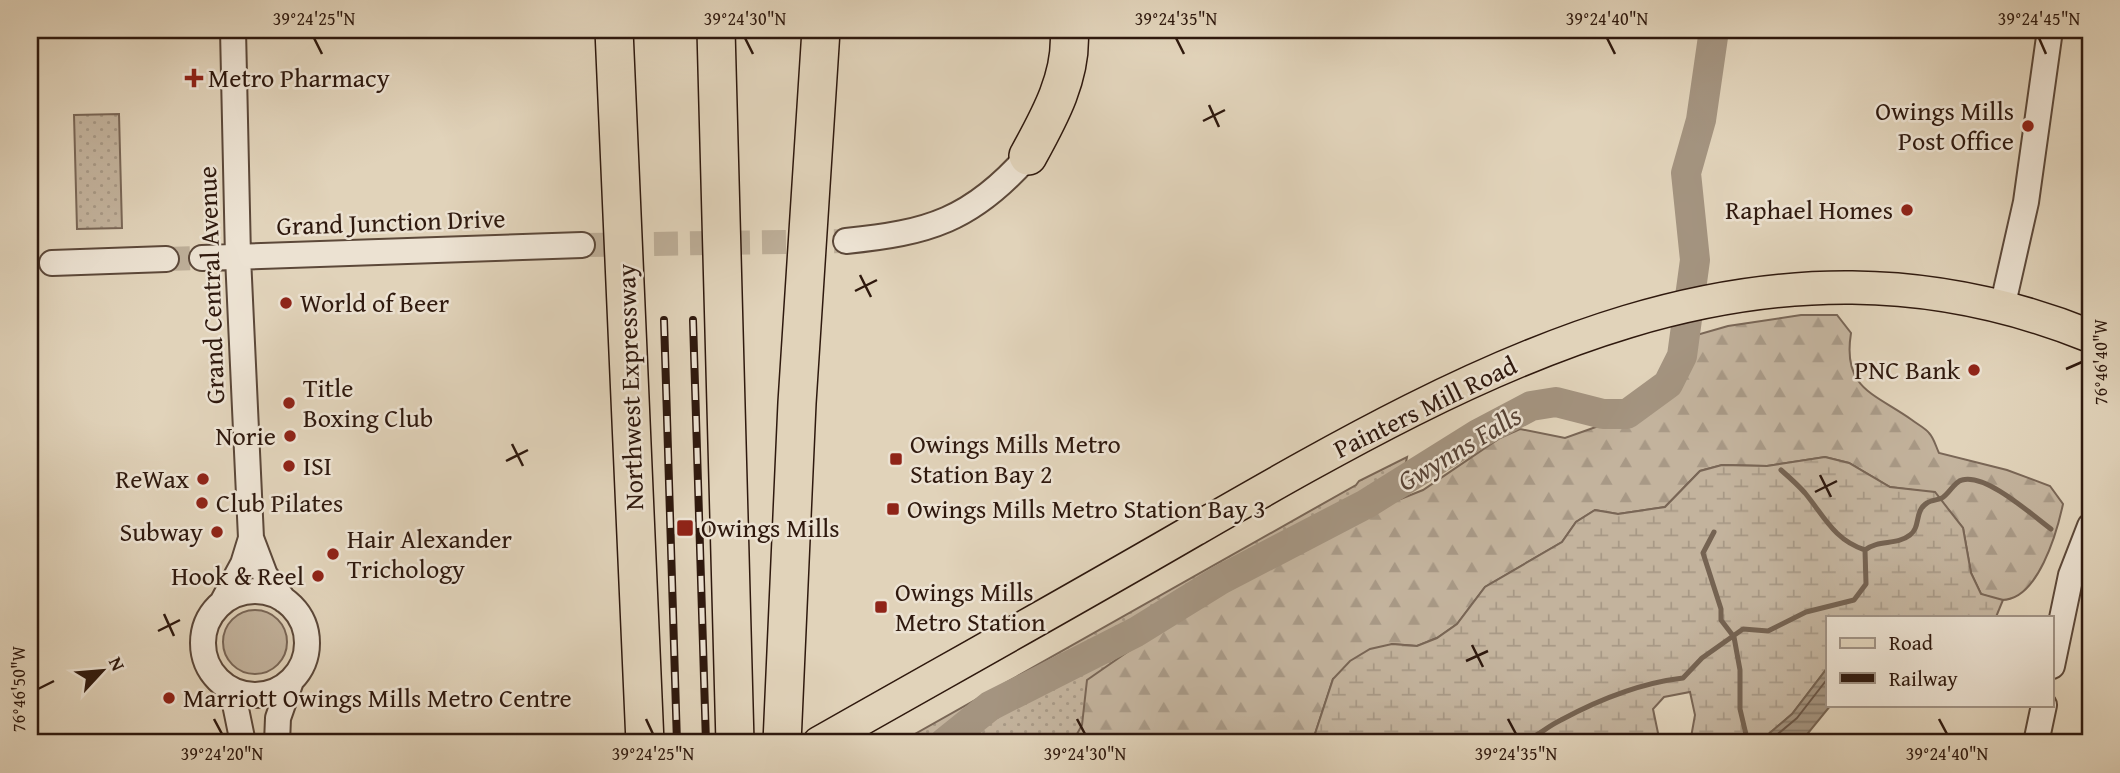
<svg xmlns="http://www.w3.org/2000/svg" width="2120" height="773" font-family="'Gentium Book Plus',serif">
  <style>
    .grass { fill: url(#grass-dots); stroke: #796656; stroke-width: 2 }
    .forest { fill: url(#forest-firs); stroke: #796656; stroke-width: 2 }
    .wetland { fill: url(#wetland-marsh); stroke: #796656; stroke-width: 2 }
    .garden { fill: #c3b39d; stroke: #796656; stroke-width: 2 }
    .water { fill: url(#water-rules); stroke: #756352; stroke-width: 2 }
    .lines { fill: none; stroke-linecap: round; stroke-linejoin: round }
    .shore { stroke: #6a5647; stroke-width: 2 }
    .stream { stroke: #756352; stroke-width: 5 }
    .river { stroke: #a49480; stroke-width: 30 }
    .minor-tunnel { stroke: #bdae98; stroke-width: 24; stroke-dasharray: 24 12; stroke-linecap: butt }
    .minor-casing { stroke: #5c4839; stroke-width: 28 }
    .major-casing { stroke: #2f190e; stroke-width: 35 }
    .highway-casing { stroke: #2f190e; stroke-width: 40 }
    .minor { stroke: #ece2d2; stroke-width: 24 }
    .major { stroke: #e1d3ba; stroke-width: 32 }
    .highway { stroke: #e1d3ba; stroke-width: 37 }
    .rail-casing { stroke: #2f190e; stroke-width: 8 }
    .rail { stroke: #ece2d2; stroke-width: 5; stroke-dasharray: 16; stroke-linecap: butt }
    .ticks { fill: none; stroke: #2f190e; stroke-width: 2.5 }
    .poi-dot { fill: #8f2418; stroke: #ece2d2; stroke-width: 2.5 }
    .labels { text-anchor: middle; stroke-width: 5; stroke-linejoin: round; paint-order: stroke }
    .poi-label { font-size: 26px; fill: #2f190e; stroke: #ece2d2; text-anchor: start }
    .street-label { font-size: 26px; fill: #2f190e; stroke: #ece2d2 }
    .water-label { font-size: 28px; font-style: italic; fill: #584436; stroke: #ece2d2 }
    .neatline { fill: none; stroke: #2f190e; stroke-width: 2.5 }
    .ticks-label { font-size: 18px; text-anchor: middle; fill: #2f190e }
  </style>
  <defs>
    <pattern id="grass-dots" width="8" height="8" patternUnits="userSpaceOnUse" patternTransform="scale(1.75)"><rect width="8" height="8" fill="#c3b39d"/><path d="M2 2h.1M6 6h.1" fill="none" stroke="#a89986" stroke-width="1.8" stroke-linecap="round"/></pattern>
    <pattern id="forest-firs" width="22" height="20" patternUnits="userSpaceOnUse" patternTransform="scale(1.75)"><rect width="22" height="20" fill="#c3b39d"/><path d="M5 1l3.5 6h-7zM16 11l3.5 6h-7z" fill="#a89986"/></pattern>
    <pattern id="wetland-marsh" width="20" height="14" patternUnits="userSpaceOnUse" patternTransform="scale(1.75)"><rect width="20" height="14" fill="#c3b39d"/><path d="M1 5h8M5 5V1M11 12h8M15 12V8" fill="none" stroke="#a89986"/></pattern>
    <pattern id="water-rules" width="6" height="5" patternUnits="userSpaceOnUse" patternTransform="scale(1.75)"><rect width="6" height="5" fill="#a49480"/><path d="M0 2.5h6" fill="none" stroke="#867867"/></pattern>
  </defs>
  <rect width="100%" height="100%" fill="#e1d3ba"/>
  <filter id="stains"><feTurbulence type="fractalNoise" baseFrequency=".00286" numOctaves="4"/><feColorMatrix values="0 0 0 0 .2 0 0 0 0 .09 0 0 0 0 .02 0 0 0 .5 -.17"/></filter>
  <radialGradient id="worn" r=".72"><stop offset=".6" stop-color="#630" stop-opacity="0"/><stop offset="1" stop-color="#630" stop-opacity=".3"/></radialGradient>
  <path class="grass" d="M119,114L122,228L77,229L74,115Z
    M1407,457L1351,743H899L1356,485L1359,481Z"/>
  <path class="forest" d="M1801,315H1837L1851,333C1842,389 1874,393 1912,420C1917,424 1925,428 1929,433C1934,438 1936,447 1939,453L2007,470L2050,486L2063,504C2057,532 2038,600 2002,600C1996,600 1987,596 1981,594L1971,573L1963,528L1935,493L1890,487L1849,463L1825,457L1767,466L1722,465L1700,471L1665,507L1618,514L1595,510L1576,522L1562,542L1485,587L1457,624L1437,638L1417,646L1392,644L1333,679L1312,743H1072L1082,725L1087,680L1201,601L1241,584L1283,546L1423,490L1500,438L1520,429L1565,438L1652,407L1671,394L1693,336L1728,326Z"/>
  <path class="wetland" d="M1825,457L1849,463L1890,487L1935,492L1963,528L1971,573L1981,594L2003,600L1996,617H1828V667L1792,714L1758,743H1690L1695,715L1690,692L1664,697L1653,709L1658,733L1665,743H1312L1333,679L1350,661L1370,649L1392,644L1417,646L1437,638L1457,624L1485,587L1562,542L1576,522L1595,510L1618,514L1665,507L1700,471L1722,465L1767,466Z"/>
  <path class="garden" d="M223 642a32 32 0 1 1 64 0a32 32 0 1 1-64 0Z"/>
  <path class="water" d="M1828,667V705H1831L1800,743H1758L1792,714Z"/>
  <g class="lines">
    <path class="shore" d="M1767,743L1797,718L1828,678"/>
    <path class="stream" d="M1781,470C1789,477 1798,485 1805,493C1824,516 1834,540 1865,550
      M1714,532L1703,553L1721,609V620L1734,637L1740,670V709L1748,743
      M1519,743C1535,739 1546,727 1561,720C1598,700 1641,683 1683,678L1702,658L1743,629L1768,631L1806,612L1854,600L1866,584L1865,550C1879,539 1896,546 1910,535C1921,527 1914,511 1927,503C1931,500 1938,500 1942,498C1950,493 1954,482 1962,480C1986,473 2032,515 2051,529"/>
    <path class="river" d="M944,743L990,706L1136,632L1220,580L1366,504L1478,434L1531,406L1556,402L1603,414H1627L1668,384L1682,356L1695,260L1686,173L1701,120L1714,30"/>
    <path class="minor-tunnel" d="M582,245L846,241
      M166,259L202,258"/>
    <defs>
      <path id="minor" d="M233,30L238,257L251,538L265,575L284,600
        M846,241C928,233 972,220 1028,156
        M202,258L582,245
        M52,263L166,259
        M2002,308L2026,202L2050,30
        M203 643a52 52 0 1 1 104 0a52 52 0 1 1-104 0Z
        M223,601L243,564L251,538
        M2052,666L2071,575L2090,526
        M227,687L235,704L243,743
        M277,743L278,718L291,681
        M2036,743L2044,705"/>
      <path id="major" d="M819,743C944,672 1070,602 1194,530C1475,369 1760,203 2090,336"/>
      <path id="highway" d="M614,30L645,743
        M716,30L735,743
        M1028,156C1049,118 1073,75 1069,30
        M782,743L797,403L821,30"/>
    </defs>
    <use href="#minor" class="minor-casing"/>
    <use href="#major" class="major-casing"/>
    <use href="#highway" class="highway-casing"/>
    <use href="#minor" class="minor"/>
    <use href="#major" class="major"/>
    <use href="#highway" class="highway"/>
    <defs>
      <path id="rail" d="M664,320L677,743
        M693,320L706,743"/>
    </defs>
    <use href="#rail" class="rail-casing"/>
    <use href="#rail" class="rail"/>
  </g>
  <path class="ticks" d="M314,38L322,54M745,38L753,54M1176,38L1184,54M1607,38L1615,54M2039,38L2046,54M1209,105L1219,127M1203,121L1225,110M860,275L871,297M855,291L877,280M2066,369L2082,362M512,444L523,466M506,461L528,450M1820,475L1831,497M1815,492L1837,481M164,614L174,636M158,631L180,620M1472,645L1483,667M1466,661L1488,651M38,689L54,681M214,719L222,734M646,719L653,734M1077,719L1085,734M1508,719L1516,734M1939,719L1947,734"/>
  <g class="poi-dot">
    <path d="M190.5 67.5h7v7h7v7h-7v7h-7v-7h-7v-7h7z"/>
    <circle cx="2028" cy="126" r="7"/>
    <circle cx="1907" cy="210" r="7"/>
    <circle cx="286" cy="303" r="7"/>
    <circle cx="1974" cy="370" r="7"/>
    <circle cx="289" cy="403" r="7"/>
    <circle cx="290" cy="436" r="7"/>
    <rect x="889" y="452" width="14" height="14" rx="3.5"/>
    <circle cx="289" cy="466" r="7"/>
    <circle cx="203" cy="479" r="7"/>
    <circle cx="202" cy="503" r="7"/>
    <rect x="886" y="502" width="14" height="14" rx="3.5"/>
    <rect x="676" y="519" width="18" height="18" rx="3.5"/>
    <circle cx="217" cy="532" r="7"/>
    <circle cx="333" cy="554" r="7"/>
    <circle cx="318" cy="576" r="7"/>
    <rect x="874" y="600" width="14" height="14" rx="3.5"/>
    <circle cx="169" cy="698" r="7"/>
  </g>
  <g class="labels">
    <g class="poi-label">
      <text x="208" y="87">Metro Pharmacy</text>
      <text x="2014" y="120" text-anchor="end">Owings Mills<tspan x="2014" dy="30">Post Office</tspan></text>
      <text x="1893" y="219" text-anchor="end">Raphael Homes</text>
      <text x="300" y="312">World of Beer</text>
      <text x="1960" y="379" text-anchor="end">PNC Bank</text>
      <text x="303" y="397">Title<tspan x="303" dy="30">Boxing Club</tspan></text>
      <text x="276" y="445" text-anchor="end">Norie</text>
      <text x="910" y="453">Owings Mills Metro<tspan x="910" dy="30">Station Bay 2</tspan></text>
      <text x="303" y="475">ISI</text>
      <text x="189" y="488" text-anchor="end">ReWax</text>
      <text x="216" y="512">Club Pilates</text>
      <text x="907" y="518">Owings Mills Metro Station Bay 3</text>
      <text x="701" y="537">Owings Mills</text>
      <text x="203" y="541" text-anchor="end">Subway</text>
      <text x="347" y="548">Hair Alexander<tspan x="347" dy="30">Trichology</tspan></text>
      <text x="304" y="585" text-anchor="end">Hook &amp; Reel</text>
      <text x="895" y="601">Owings Mills<tspan x="895" dy="30">Metro Station</tspan></text>
      <text x="183" y="707">Marriott Owings Mills Metro Centre</text>
    </g>
    <g class="street-label">
      <text transform="translate(391 222) rotate(-2)" y="9">Grand Junction Drive</text>
      <text transform="translate(211 285) rotate(-92)" y="9">Grand Central Avenue</text>
      <text transform="translate(630 387) rotate(-92)" y="9">Northwest Expressway</text>
      <text transform="translate(1425 407) rotate(-26)" y="9">Painters Mill Road</text>
    </g>
    <g class="water-label">
      <text transform="translate(1459 448) rotate(-31)" y="10">Gwynns Falls</text>
    </g>
  </g>
  <rect width="2120" height="773" fill="none" stroke="#e1d3ba" stroke-width="77"/>
  <rect x="1826" y="616" width="228" height="91" fill="#ece2d2" stroke="#a09284" stroke-width="2"/>
  <rect x="1840" y="638" width="35" height="10" fill="#e1d3ba" stroke="#a09284" stroke-width="2"/>
  <text x="1889" y="650" font-size="21" fill="#2f190e">Road</text>
  <rect x="1840" y="673" width="35" height="10" fill="#2f190e" stroke="#a09284" stroke-width="2"/>
  <text x="1889" y="686" font-size="21" fill="#2f190e">Railway</text>
  <g transform="translate(102 671) rotate(64)" stroke="#ece2d2" stroke-width="5" paint-order="stroke">
  <path d="M0-5L12 26L0 18L-12 26Z" fill="#2f190e"/>
  <text y="-10" font-size="19" font-weight="bold" text-anchor="middle" fill="#2f190e">N</text>
  </g>
  <rect x="38" y="38" width="2044" height="696" class="neatline"/>
  <g class="ticks-label">
    <text x="314" y="25">39°24'25"N</text>
    <text x="745" y="25">39°24'30"N</text>
    <text x="1176" y="25">39°24'35"N</text>
    <text x="1607" y="25">39°24'40"N</text>
    <text x="2039" y="25">39°24'45"N</text>
    <text transform="translate(2101 362) rotate(-90)" y="6">76°46'40"W</text>
    <text transform="translate(19 689) rotate(-90)" y="6">76°46'50"W</text>
    <text x="222" y="760">39°24'20"N</text>
    <text x="653" y="760">39°24'25"N</text>
    <text x="1085" y="760">39°24'30"N</text>
    <text x="1516" y="760">39°24'35"N</text>
    <text x="1947" y="760">39°24'40"N</text>
  </g>
  <rect width="100%" height="100%" filter="url(#stains)"/>
  <rect width="100%" height="100%" fill="url(#worn)"/>
</svg>
